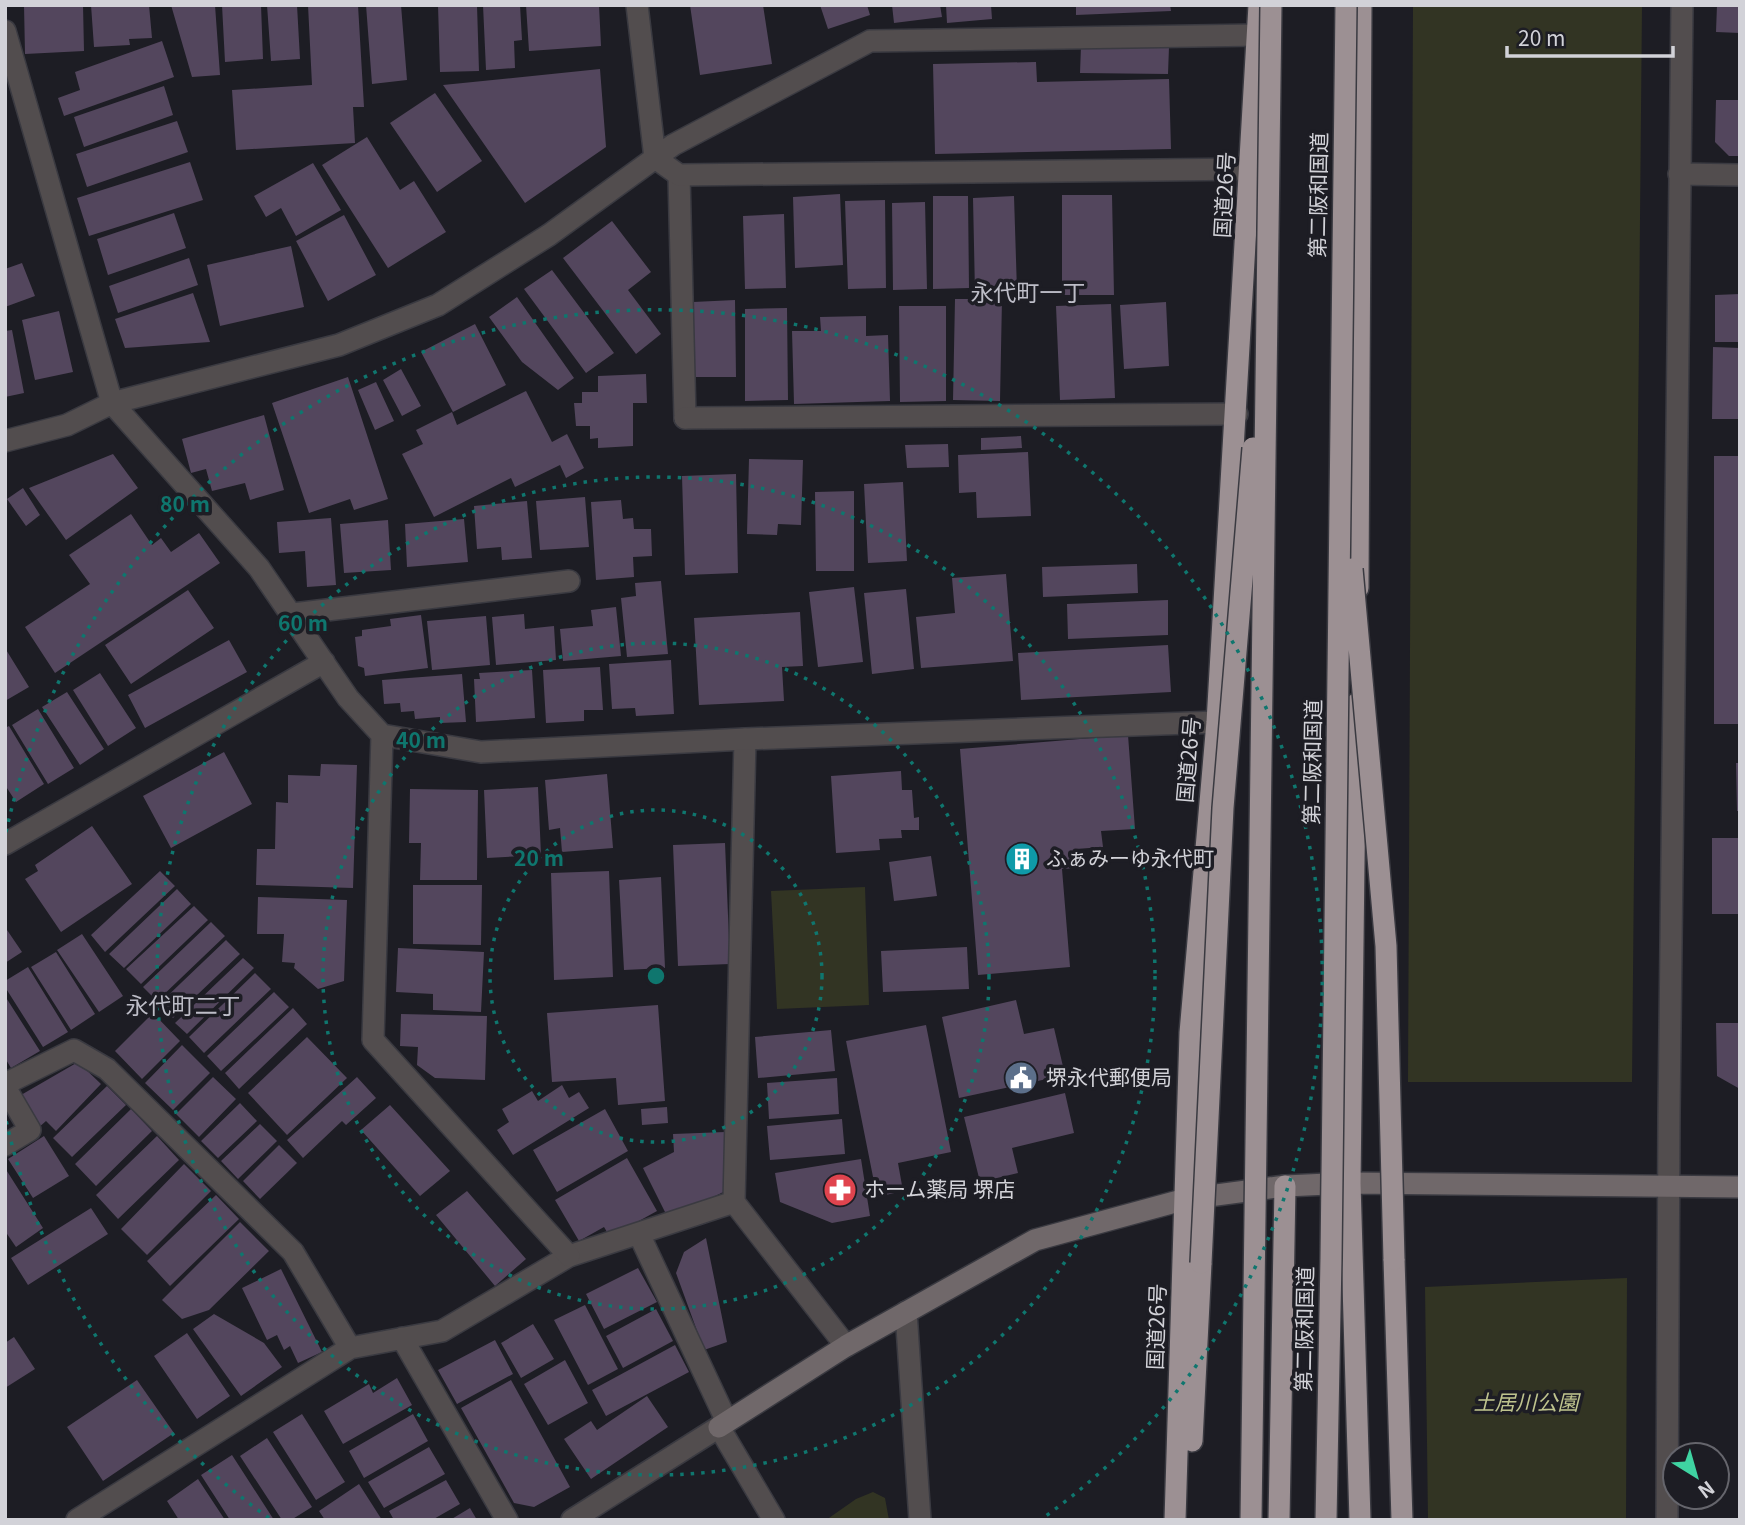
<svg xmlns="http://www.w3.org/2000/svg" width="1745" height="1525" font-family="Georgia,'Noto Sans JP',serif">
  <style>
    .green { fill: #323423 }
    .building { fill: #53465d }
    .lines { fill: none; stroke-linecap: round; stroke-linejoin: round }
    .lane-casing { stroke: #3a3a41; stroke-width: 24 }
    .street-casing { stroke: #3a3a41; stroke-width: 24 }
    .secondary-casing { stroke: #3a3a41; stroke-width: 24 }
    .highway-casing { stroke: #3a3a41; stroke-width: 24 }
    .lane { stroke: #524d4e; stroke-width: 21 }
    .street { stroke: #524d4e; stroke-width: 21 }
    .secondary { stroke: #70686a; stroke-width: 21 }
    .highway { stroke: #9c9093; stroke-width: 21 }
    .highway-bridge-casing { stroke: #3a3a41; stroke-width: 24; stroke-linecap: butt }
    .highway-bridge { stroke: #9c9093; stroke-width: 21 }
    .ring { fill: none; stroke: #0f766e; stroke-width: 3.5; stroke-dasharray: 3.5 7 }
    .labels { text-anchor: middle; stroke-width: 7; stroke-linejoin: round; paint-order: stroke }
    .street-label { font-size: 21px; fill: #d2d2d8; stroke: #1d1d24 }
    .poi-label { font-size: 21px; fill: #d2d2d8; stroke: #1d1d24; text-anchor: start }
    .park-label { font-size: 21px; font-style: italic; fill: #bfc48e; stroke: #1d1d24 }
    .neighbourhood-label { font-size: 23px; fill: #bdbdc7; stroke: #1d1d24 }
    .centre { fill: #0f766e; stroke: #1d1d24; stroke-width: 3.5 }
    .ring-label { font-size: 21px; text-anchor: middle; font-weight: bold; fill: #0f766e; stroke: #1d1d24; stroke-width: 7; stroke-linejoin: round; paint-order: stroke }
  </style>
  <rect width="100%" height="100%" fill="#1d1d24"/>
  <path class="green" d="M1413,5H1642L1632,1082H1408Z
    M865,887L869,1005L777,1009L771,891Z
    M1627,1278L1626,1520H1428L1425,1287Z
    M873,1492L885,1498L889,1520H826L856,1499Z"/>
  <path class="building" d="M24,5H83L84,51L25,54Z
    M91,5H149L152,38L129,39L130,45L94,47Z
    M171,5H215L220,75L192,77Z
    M222,5H261L263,59L225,62Z
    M267,5H297L300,59L271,61Z
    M308,5H358L364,107H353L355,143L236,150L232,90L312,85Z
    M366,5H401L407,80L372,84Z
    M438,5H477L479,71L440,72Z
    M483,5H520L522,40L514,41L515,68L486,70Z
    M526,5H599L601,46L529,51Z
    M690,5H763L772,64L700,75Z
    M820,5H867L870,15L828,29Z
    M892,5H940L942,17L894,23Z
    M946,5H991L992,19L947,23Z
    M1076,5H1170L1171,11L1076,15Z
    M1717,5H1740V33L1716,32Z
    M162,41L174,77L64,116L58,98L80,90L75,72Z
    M1081,46L1169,47L1168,74L1080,73Z
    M1036,62L1037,82L1169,79L1171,149L935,154L933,64Z
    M600,69L606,147L525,203L443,85Z
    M164,86L173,115L84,147L74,117Z
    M435,93L482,161L437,192L390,123Z
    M1716,100H1740V156H1729L1715,142Z
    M177,121L188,152L87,187L76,154Z
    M367,137L400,190L414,181L446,232L388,268L322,165Z
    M190,162L203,200L89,236L77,198Z
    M313,163L341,210L296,236L281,208L266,217L254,196Z
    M840,194L843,265L795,268L793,197Z
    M1062,195H1112L1114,295H1062Z
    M933,196H968L969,288L933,289Z
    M1014,196L1017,291L975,293L973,198Z
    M885,200L886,288L848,289L845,201Z
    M925,202L927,289L893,290L892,203Z
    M174,213L186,248L108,275L97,239Z
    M784,214L786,288L745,289L743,216Z
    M344,215L376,275L328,301L296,241Z
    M612,221L651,272L628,290L661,334L636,354L563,258Z
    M291,246L304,307L220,326L207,265Z
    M189,258L198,285L118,313L109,286Z
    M22,263L35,296L5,307V269Z
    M552,270L614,353L586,373L524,289Z
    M193,293L210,342L125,348L115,319Z
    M1740,294V342H1715V295Z
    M517,297L574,378L558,390L522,362L489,317Z
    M955,299H1002L1000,401L953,400Z
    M735,300L736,377H694L693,302Z
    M1166,302L1169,366L1124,369L1120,305Z
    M1111,304L1115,398L1060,400L1056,306Z
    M899,306H946V401L900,402Z
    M787,308L788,400L745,401V309Z
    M59,311L73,372L35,380L22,320Z
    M866,316V336L888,335L890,401L794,404L792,331H821L820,317Z
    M475,324L506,385L453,412L421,352Z
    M12,330L24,393L5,397V331Z
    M1713,347L1740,348V419H1712Z
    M401,369L421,406L402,416L383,380Z
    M646,374L647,403H633V446L598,448V438L590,439V426H576L574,403H582V392H598V376Z
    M348,377L388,499L354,510L350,499L309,513L272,403Z
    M376,382L394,421L375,430L358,390Z
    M526,391L552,442L567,434L584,468L566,478L560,465L515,487L511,478L434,517L402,454L423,444L416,430L452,412L457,425Z
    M264,415L284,490L250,500L245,483L212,491L206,469L191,473L182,439Z
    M1021,436L1022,448L981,450V438Z
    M948,444L949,467L907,468L905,445Z
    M1028,452L1031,516L977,518L976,492L959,493L958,455Z
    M113,454L138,488L66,540L29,488Z
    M1714,456H1740V724H1714Z
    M749,459L803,460L801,525L778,524L777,535L747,534Z
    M736,474L738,573L685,575L682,476Z
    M903,482L907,561L868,563L864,484Z
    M23,488L40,515L26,526L7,499Z
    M854,491V571H816L815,492Z
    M585,497L589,547L540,550L536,501Z
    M621,500L623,519L633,518L634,529H651L652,556L633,557L634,577L596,580L591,502Z
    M527,501L532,558L502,560L501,547L477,549L474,506Z
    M131,514L152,545L161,538L171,552L199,533L220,563L55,673L25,627L90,584L69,555Z
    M331,518L336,585L307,587L305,551L279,553L277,522Z
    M464,519L468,562L407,567L405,524Z
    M388,520L391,570L344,573L340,524Z
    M1137,564L1138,593L1043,597L1042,567Z
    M1006,574L1013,661L921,668L916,617L955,613L952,578Z
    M661,581L668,654L627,657L621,598L636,596L635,583Z
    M854,587L863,662L818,667L809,592Z
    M906,589L914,669L872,674L864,593Z
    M188,590L214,628L131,684L105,645Z
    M1168,600V635L1068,639L1067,604Z
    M616,607L621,656L563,661L560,629L593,626L591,610Z
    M800,612L803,666L782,667L784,701L699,705L694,618Z
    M524,614L525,629L554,626L556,660L496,665L492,617Z
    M421,615L428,668L365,676L364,668L358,666L355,637L362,636V630L391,626L390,619Z
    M486,616L490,665L432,670L427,621Z
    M229,640L247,672L145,728L128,695Z
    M1168,645L1171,692L1021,700L1018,653Z
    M5,648L29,687L5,701Z
    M671,660L674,714L636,716L635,708L612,709L609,664Z
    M600,667L603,710H584V721L546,723L543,670Z
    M532,670L535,718L476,722L474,679H480L479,673Z
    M100,673L136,728L108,746L73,690Z
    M462,674L466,722L440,723V717L415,719L414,711L401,712L400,703L384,704L382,680Z
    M67,692L104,749L80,765L42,707Z
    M38,709L74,768L48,784L12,725Z
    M9,726L44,784L16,802L5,785V728Z
    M1128,735L1135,829L1101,831L1103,847L1076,849L1077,868L1062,869L1070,967L978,975L960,749Z
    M224,752L252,804L171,848L143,796Z
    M1736,763H1740V811H1737Z
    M321,764L357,765L353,888L256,885L257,849H275L276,802L288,803V775L320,776Z
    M901,771L902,790H912L914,818L919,817V830H901L902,838L879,839L880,850L836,853L831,776Z
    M607,774L613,848L562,852L560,828L549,830L545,780Z
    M538,787L541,855L487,858L484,790Z
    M410,789L478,790L477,880H420L421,843H409Z
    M92,826L132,884L61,932L25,879L38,871L35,865Z
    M1712,838H1740V914H1712Z
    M725,843L730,964L678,966L673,845Z
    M931,856L937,896L894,901L889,862Z
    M160,871L175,886L105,952L91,935Z
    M609,871L613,977L554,980L551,873Z
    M661,877L665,968L624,970L619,880Z
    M413,885H482L481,945L413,944Z
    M177,889L191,904L124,968L109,954Z
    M258,897L347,900L344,981L318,989L294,968L295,963L282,962L284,934H257Z
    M194,906L208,920L141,984L126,969Z
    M211,922L225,936L157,1001L143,987Z
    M5,927L22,952L5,963Z
    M82,934L123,996L99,1012L57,950Z
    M226,940L240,954L173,1018L159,1004Z
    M967,947L969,989L883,992L881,951Z
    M398,948L484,952L481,1012L433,1010V994L396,992Z
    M56,952L95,1014L71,1030L31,967Z
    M243,958L254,968L187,1034L175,1023Z
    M28,967L68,1032L43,1047L5,987V981Z
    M255,973L271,989L204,1053L189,1037Z
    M274,992L289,1007L221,1071L207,1056Z
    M5,996L40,1051L11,1068L5,1058Z
    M1016,1000L1024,1034L1054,1028L1065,1075L959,1098L942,1017Z
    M658,1005L665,1101L618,1105L616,1078L552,1082L547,1013Z
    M293,1008L307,1024L239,1089L225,1073Z
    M153,1013L180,1041L142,1079L115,1051Z
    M401,1014L487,1016L485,1080L435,1078L417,1065L418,1047L400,1046Z
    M1716,1023H1740V1089L1717,1076Z
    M926,1025L951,1152L898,1163L903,1191L877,1197L846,1041Z
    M831,1030L835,1071L758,1078L755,1037Z
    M307,1037L347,1078L287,1135L248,1093Z
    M182,1045L210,1073L173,1110L145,1083Z
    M78,1062L101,1084L56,1131L46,1121L37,1129L21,1095Z
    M213,1077L236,1099L199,1137L176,1114Z
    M357,1077L376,1098L346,1125L342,1121L303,1158L287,1140Z
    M837,1078L839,1114L769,1119L767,1083Z
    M562,1085L569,1098L579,1092L589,1108L513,1155L497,1130L509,1122L502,1109L532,1091L538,1101Z
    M107,1086L126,1105L72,1157L53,1138Z
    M1065,1093L1074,1133L1012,1148L1018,1173L980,1182L964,1117Z
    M240,1103L257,1121L218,1158L201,1141Z
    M390,1105L450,1171L420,1196L361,1130Z
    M667,1107L668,1123L642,1125L641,1109Z
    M131,1109L152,1131L96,1186L75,1164Z
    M605,1109L628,1151L557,1192L533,1150Z
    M842,1119L845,1154L770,1160L767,1126Z
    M260,1124L277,1141L238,1179L221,1161Z
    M725,1132L727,1190L669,1220L643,1168L674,1152L673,1134Z
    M44,1136L69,1176L33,1198L8,1159Z
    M157,1136L179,1160L118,1219L96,1195Z
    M279,1145L297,1163L260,1199L243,1181Z
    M627,1158L657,1211L610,1237L604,1227L579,1241L555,1200Z
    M861,1159L870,1216L832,1223L780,1202L775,1173Z
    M184,1164L211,1191L147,1255L121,1229Z
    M5,1168L43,1228L16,1247L5,1231Z
    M467,1191L526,1259L495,1286L436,1215Z
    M216,1195L239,1219L170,1286L147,1261Z
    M91,1208L108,1234L28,1285L11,1258Z
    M240,1222L269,1251L209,1310L182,1319L162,1300Z
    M706,1238L727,1342L704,1350L676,1273L684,1252Z
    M638,1268L657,1302L604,1329L586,1294Z
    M281,1269L322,1352L298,1363L290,1346L284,1350L277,1335L267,1340L242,1288Z
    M585,1305L618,1369L588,1385L554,1320Z
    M656,1309L673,1341L623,1368L606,1336Z
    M214,1314L264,1343L282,1367L241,1396L193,1329Z
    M533,1324L554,1359L521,1378L501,1343Z
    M187,1333L230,1396L197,1419L154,1356Z
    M14,1337L35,1369L5,1388V1343Z
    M495,1340L513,1374L457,1404L438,1370Z
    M675,1345L689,1372L606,1416L592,1390Z
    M565,1360L588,1403L548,1425L524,1384Z
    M397,1378L412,1405L343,1444L324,1411L369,1384L373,1393Z
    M137,1380L174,1433L103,1481L67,1427Z
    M511,1380L570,1487L534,1507L514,1503L461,1408Z
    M647,1396L668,1427L591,1479L564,1439L591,1421L597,1430Z
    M302,1414L345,1482L316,1500L273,1432Z
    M413,1414L428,1441L364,1478L349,1451Z
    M267,1438L312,1507L291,1520H282L240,1456Z
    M429,1447L445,1474L384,1508L368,1482Z
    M232,1455L274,1520H230L201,1475Z
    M198,1479L225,1520H179L167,1501Z
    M446,1480L460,1504L432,1520H394L389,1511Z
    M359,1484L382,1520H325L319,1511Z
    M470,1508L477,1520H450Z"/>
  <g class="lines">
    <defs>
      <path id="lane" d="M679,175L685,418
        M5,1084L74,1050L107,1069L293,1252L350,1348
        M5,1087L30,1130L5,1145
        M734,1202L745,739
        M639,1234L727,1422
        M906,1312L920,1520
        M402,1338L507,1520
        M719,1427L774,1520
        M77,1520L350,1348L442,1331L569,1256L734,1202L846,1346"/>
      <path id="street" d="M637,5L655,158L679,175L1251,169
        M5,31L112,403L259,568L348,698L382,735L481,752L745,739L1217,722
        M1679,174L1740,175
        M685,418L1237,414
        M5,441L67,425L112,403L339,345L438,305L549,235L673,145L870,41L1259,35
        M293,614L569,581
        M382,735L373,1040L569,1256
        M5,844L324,662
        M572,1520L719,1427
        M1667,1520L1669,1115L1682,5"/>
      <path id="secondary" d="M719,1427L846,1346L1035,1240L1186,1199L1285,1186L1350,1183L1740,1187"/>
      <path id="highway" d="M1358,588L1361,5
        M1356,704L1350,1183L1360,1520
        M1394,1259L1402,1520
        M1192,1441L1201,1263
        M1175,1520L1190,1033L1217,722L1259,5
        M1279,1520L1285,1186"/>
    </defs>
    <use href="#lane" class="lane-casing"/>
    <use href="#street" class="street-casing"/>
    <use href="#secondary" class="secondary-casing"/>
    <use href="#highway" class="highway-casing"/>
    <use href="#lane" class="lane"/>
    <use href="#street" class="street"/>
    <use href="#secondary" class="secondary"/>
    <use href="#highway" class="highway"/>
    <defs>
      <path id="highway-bridge" d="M1352,569L1386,946L1394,1259
        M1201,1263L1223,808L1253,448
        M1251,1520L1271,5
        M1326,1520L1331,1258L1346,5"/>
    </defs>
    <use href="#highway-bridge" class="highway-bridge-casing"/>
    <use href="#highway-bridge" class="highway-bridge"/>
  </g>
  <g class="ring">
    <circle cx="656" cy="976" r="166"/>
    <circle cx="656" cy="976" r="333"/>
    <circle cx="656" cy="976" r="499"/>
    <path d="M269 1518A666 666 0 0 1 6 1120M6 832A666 666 0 1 1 1043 1518"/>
  </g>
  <defs>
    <symbol id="building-disc" viewBox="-11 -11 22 22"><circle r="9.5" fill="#0f9aa8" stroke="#1d1d24"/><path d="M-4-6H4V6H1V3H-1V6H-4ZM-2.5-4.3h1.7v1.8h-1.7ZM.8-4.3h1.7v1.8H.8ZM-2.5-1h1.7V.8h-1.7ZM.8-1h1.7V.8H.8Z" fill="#fff"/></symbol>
    <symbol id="civic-disc" viewBox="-11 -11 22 22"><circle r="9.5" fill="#5c6f8a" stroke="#1d1d24"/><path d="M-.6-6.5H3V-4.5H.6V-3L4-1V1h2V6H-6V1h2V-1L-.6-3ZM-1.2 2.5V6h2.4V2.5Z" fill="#fff"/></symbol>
    <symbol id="pharmacy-disc" viewBox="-11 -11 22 22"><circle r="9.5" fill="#e0444e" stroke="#1d1d24"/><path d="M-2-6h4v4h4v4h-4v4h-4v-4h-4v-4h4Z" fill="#fff"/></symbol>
  </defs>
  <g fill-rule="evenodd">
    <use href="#building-disc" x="1003" y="840" width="38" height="38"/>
    <use href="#civic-disc" x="1002" y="1059" width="38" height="38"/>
    <use href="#pharmacy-disc" x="821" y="1171" width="38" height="38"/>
  </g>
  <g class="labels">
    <g class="street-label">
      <text transform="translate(1225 195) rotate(-87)" y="7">国道26号</text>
      <text transform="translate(1319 195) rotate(-89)" y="7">第二阪和国道</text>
      <text transform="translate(1189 760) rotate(-85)" y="7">国道26号</text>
      <text transform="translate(1313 762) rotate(-89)" y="7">第二阪和国道</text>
      <text transform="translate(1157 1327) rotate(-88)" y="7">国道26号</text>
      <text transform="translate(1305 1329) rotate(-89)" y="7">第二阪和国道</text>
    </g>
    <g class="poi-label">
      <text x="1046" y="866">ふぁみーゆ永代町</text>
      <text x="1046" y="1085">堺永代郵便局</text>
      <text x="864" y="1197">ホーム薬局 堺店</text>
    </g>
    <g class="park-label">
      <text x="1526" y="1410">土居川公園</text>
    </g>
    <g class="neighbourhood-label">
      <text x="1028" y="301">永代町一丁</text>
      <text x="183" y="1014">永代町二丁</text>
    </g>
  </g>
  <circle cx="656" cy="976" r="10" class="centre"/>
  <g class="ring-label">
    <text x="185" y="512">80 m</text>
    <text x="303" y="631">60 m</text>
    <text x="421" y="748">40 m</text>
    <text x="539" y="866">20 m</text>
  </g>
  <rect width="1745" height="1525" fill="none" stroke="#d2d2d8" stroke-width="14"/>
  <g transform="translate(1696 1476) rotate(143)"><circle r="33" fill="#1d1d24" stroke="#65656c" stroke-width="2"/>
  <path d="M0-5L12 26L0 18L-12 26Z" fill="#3fd4a2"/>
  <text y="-10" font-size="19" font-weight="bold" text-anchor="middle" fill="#d2d2d8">N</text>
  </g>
  <path d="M1507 46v10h166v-10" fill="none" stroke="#d2d2d8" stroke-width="3.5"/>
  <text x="1518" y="46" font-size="21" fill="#d2d2d8" stroke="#1d1d24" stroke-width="5" paint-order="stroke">20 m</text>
</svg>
